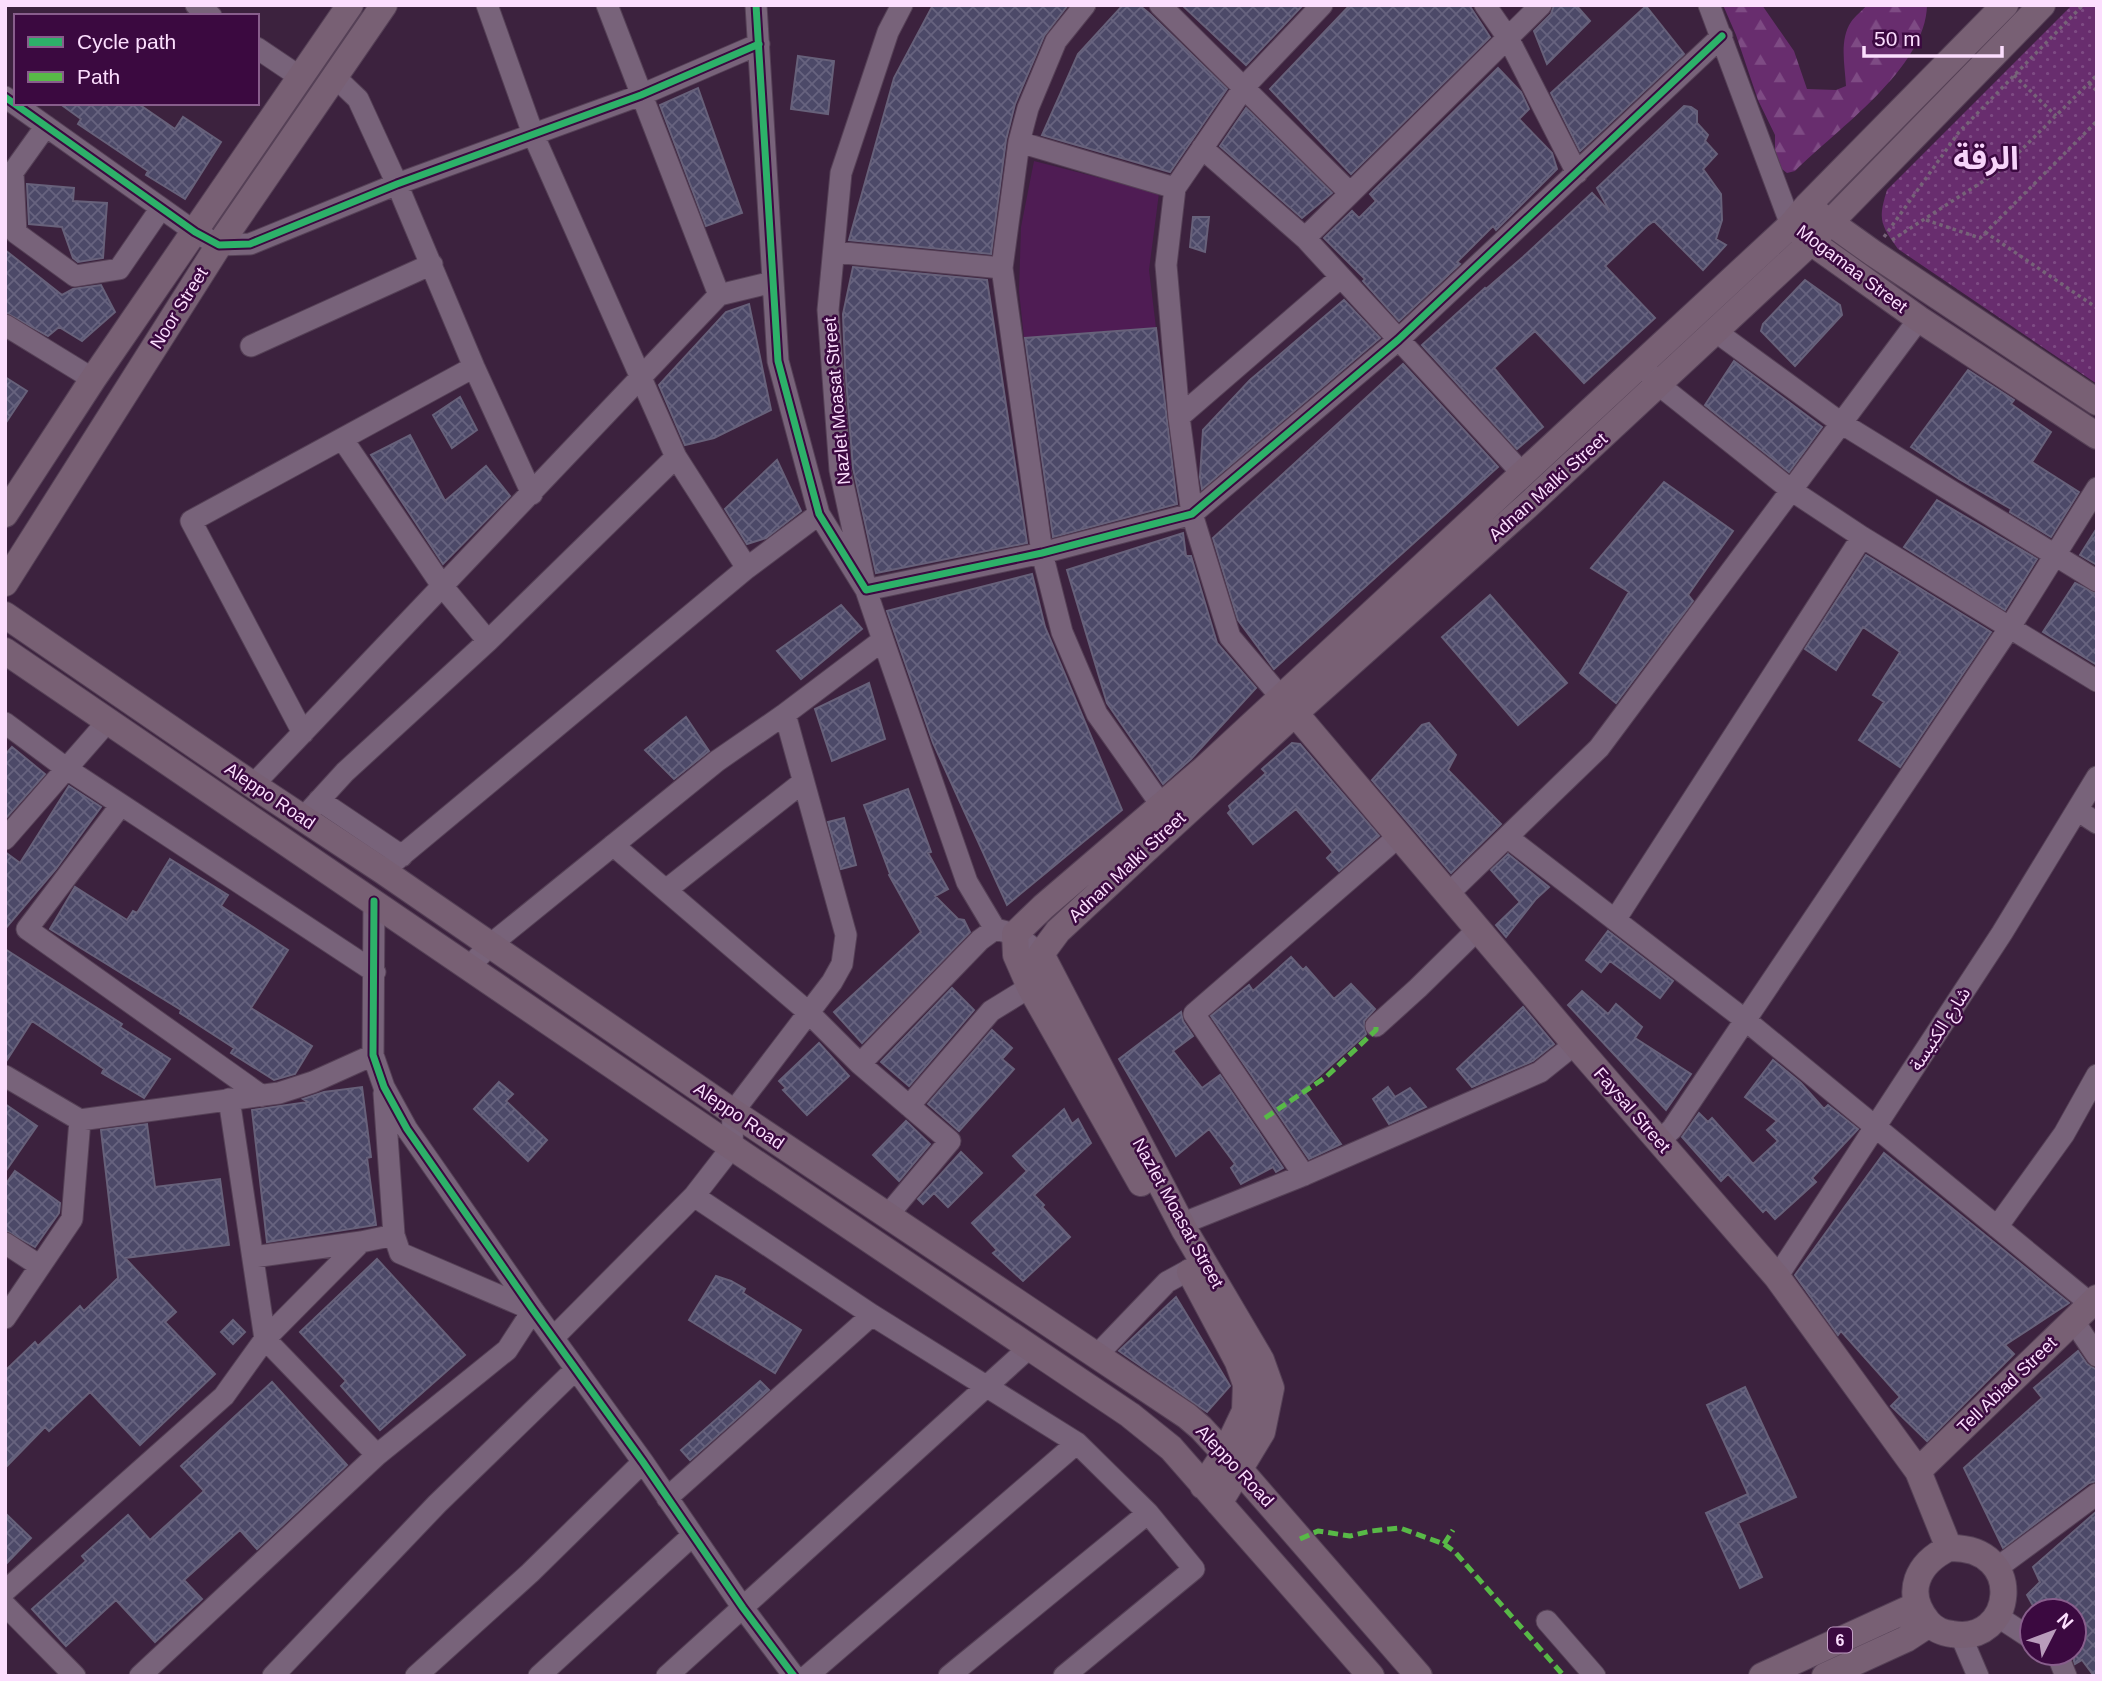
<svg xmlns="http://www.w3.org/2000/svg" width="2102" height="1681" font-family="Arial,'Noto Sans Arabic',sans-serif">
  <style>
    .built { fill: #4f1c54 }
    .forest { fill: url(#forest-firs) }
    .park { fill: url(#park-dots) }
    .building { fill: url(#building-cross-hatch); stroke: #67617a; stroke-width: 2 }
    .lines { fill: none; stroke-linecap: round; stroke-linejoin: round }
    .minor-casing { stroke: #554056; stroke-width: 23 }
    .major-casing { stroke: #554056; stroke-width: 28 }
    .path { stroke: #766378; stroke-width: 3.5; stroke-dasharray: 3.5 3.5; stroke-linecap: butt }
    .minor { stroke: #78637a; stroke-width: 21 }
    .major { stroke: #786074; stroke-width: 26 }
    .quiet { stroke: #58b947; stroke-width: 5; stroke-dasharray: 10 5; stroke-linecap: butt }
    .cycleway-casing { stroke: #3b0940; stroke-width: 11 }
    .cycleway { stroke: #2db169; stroke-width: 7 }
    .labels { text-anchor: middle; stroke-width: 5; stroke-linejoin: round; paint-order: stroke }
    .shield { fill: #3b0940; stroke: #c29ec5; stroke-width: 2 }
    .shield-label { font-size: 16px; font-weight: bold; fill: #fcdefe }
    .street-label { font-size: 18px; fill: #fcdefe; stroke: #3b0940 }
    .town-label { font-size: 32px; font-weight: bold; fill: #f7d3fa; stroke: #3b0940 }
  </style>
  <defs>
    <pattern id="forest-firs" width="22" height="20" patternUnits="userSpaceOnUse" patternTransform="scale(1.75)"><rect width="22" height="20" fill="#682d6e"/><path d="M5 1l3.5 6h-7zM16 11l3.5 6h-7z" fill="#7e4b84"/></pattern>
    <pattern id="park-dots" width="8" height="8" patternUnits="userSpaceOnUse" patternTransform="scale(1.75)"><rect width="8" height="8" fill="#682d6e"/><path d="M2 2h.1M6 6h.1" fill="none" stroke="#7e4b84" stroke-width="1.8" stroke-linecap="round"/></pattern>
    <pattern id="building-cross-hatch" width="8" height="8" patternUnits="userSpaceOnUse" patternTransform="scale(1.75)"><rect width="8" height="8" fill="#4c4968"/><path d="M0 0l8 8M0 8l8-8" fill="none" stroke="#67637f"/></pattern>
  </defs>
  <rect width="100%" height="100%" fill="#3c223e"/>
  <path class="built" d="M1034,161L1159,193L1149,270L1156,328L1024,338L1019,291L1021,227Z"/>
  <path class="forest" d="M1723,5H1762L1794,51L1807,89L1836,90L1846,86C1845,66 1839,40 1851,22C1855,16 1862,11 1867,5H1927C1926,68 1837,129 1795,171L1787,173L1778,166L1775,153V135L1758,100L1736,35Z"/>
  <path class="park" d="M2072,5H2097V384L1898,249C1880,224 1878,219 1887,190Z"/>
  <path class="building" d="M933,5H1068L1044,36L1015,104L1006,140L991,254L849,240L894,78Z
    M1123,5H1139L1150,14L1227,89L1170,172L1042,135L1078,54Z
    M1182,5H1303L1246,65Z
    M1350,5H1469L1490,37L1351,174L1270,89Z
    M1554,5H1576L1590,21L1547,64L1534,31L1551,14Z
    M1646,6L1684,54L1580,151L1551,93Z
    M798,56L834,61L828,114L791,109Z
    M1498,68L1521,92L1529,109L1519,119L1552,153L1557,169L1496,230L1493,226L1457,262L1460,264L1399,321L1363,281L1365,279L1324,238L1352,211L1359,218L1376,201L1370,194Z
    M698,88L742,213L706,226L660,105Z
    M59,103H137L175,129L183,117L221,142L185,199L146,175L148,171L78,124L81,119Z
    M1684,106L1691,107L1697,111V123L1708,135L1705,141L1717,154L1703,169L1721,194L1722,220L1716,239L1726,245L1703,270L1654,221L1647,226L1605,266L1655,318L1584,383L1535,331L1494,368L1543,427L1517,449L1422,345L1485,288L1486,289L1523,257L1592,193L1610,212L1597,188Z
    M1246,108L1332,193L1302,218L1220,146Z
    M27,184L74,188L73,201L107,203L103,258L78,262L73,258L62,227L29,224Z
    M1193,217H1209L1205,252L1190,247Z
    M5,250L62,295L73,289L101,285L115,312L82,341L59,327L48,336L5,312Z
    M853,267L987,280L1027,543L876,573L853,468L845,366L843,314Z
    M1805,280L1840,305L1842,315L1795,366L1761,331L1763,324Z
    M1344,300L1380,338L1202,489L1200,477L1203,430L1250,380Z
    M749,304L771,410L714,438L685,445L659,385L726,312Z
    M1156,328L1177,504L1053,537L1025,338Z
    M1734,361L1822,427L1789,472L1705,405Z
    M1403,364L1498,467L1274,669L1238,620L1213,538Z
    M1968,370L2014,400L2011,404L2051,432L2032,462L2079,492L2051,537L2010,512L2011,509L1959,479L1911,447Z
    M5,377L27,391L5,424Z
    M460,397L477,430L452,448L433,415Z
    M410,435L445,501L486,466L510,496L443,564L371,455Z
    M777,460L801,511L766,538L747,544L725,509Z
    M1664,482L1733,531L1688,595L1693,601L1616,703L1580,673L1629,592L1591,568Z
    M1937,500L2037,559L2005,610L1904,547Z
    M2097,528V565L2080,555Z
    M1183,533L1186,556H1191L1217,643L1256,688L1191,759L1163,784L1107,703L1067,570Z
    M1866,555L1991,632L1900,767L1859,740L1884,702L1873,695L1900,652L1863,627L1836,670L1805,649Z
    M1032,574L1045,627L1122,810L1007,905L933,743L887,611Z
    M2075,583L2097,594V665L2043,632Z
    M1490,595L1567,683L1518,725L1442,637Z
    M841,605L862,629L801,679L777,651Z
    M869,683L885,739L832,761L815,709Z
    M686,717L709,751L674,779L645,750Z
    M1429,723L1456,755L1448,770L1501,824L1451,873L1372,780L1422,725Z
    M1292,743L1300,744L1379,836L1339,871L1327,858L1333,852L1296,809L1253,844L1228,813L1231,810L1229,806L1266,773L1262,769Z
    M12,747L45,774L5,819V755Z
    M69,786L101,807L56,869L5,929V852L20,863Z
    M908,789L931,852L928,853L948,889L935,896L958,919L964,920L970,932L862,1043L834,1012L921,932L889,875L890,874L864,805Z
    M844,818L856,865L841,869L828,822Z
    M1508,854L1549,887L1536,899L1506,937L1496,925L1520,902L1491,870Z
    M170,859L228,895L221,906L288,950L251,1008L312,1046L295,1074L274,1080L231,1053L234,1048L180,1013L181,1010L50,929L75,887L127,920L133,911L137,913Z
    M1608,931L1673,981L1660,998L1610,961L1601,972L1586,960Z
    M5,949L122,1024L120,1027L170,1059L144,1098L102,1073L104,1069L32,1021L5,1063Z
    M1291,957L1303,970L1306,967L1334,999L1351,984L1375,1009L1364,1021L1366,1034L1303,1090L1341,1144L1309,1159L1211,1016L1249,985L1253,991Z
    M952,988L974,1010L909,1086L881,1062Z
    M1582,991L1608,1014L1616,1004L1642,1027L1635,1038L1691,1074L1666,1110L1568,1005Z
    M1523,1007L1554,1044L1533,1061L1472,1087L1457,1069Z
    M1181,1012L1183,1021L1193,1036L1173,1051L1202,1088L1220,1075L1283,1168L1276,1172L1273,1167L1241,1184L1231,1168L1235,1164L1209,1129L1176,1156L1119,1059Z
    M992,1030L1012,1048L1002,1059L1014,1069L959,1131L928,1104Z
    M819,1043L849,1076L807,1115L783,1090L786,1088L779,1081Z
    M1773,1060L1801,1083L1824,1109L1828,1105L1858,1129L1812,1178L1816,1182L1775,1219L1766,1209L1763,1212L1728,1174L1721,1181L1682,1137L1699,1113L1708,1122L1712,1118L1753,1164L1778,1141L1767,1130L1777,1121L1745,1097Z
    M499,1082L513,1094L506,1101L547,1140L528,1161L474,1109Z
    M362,1087L371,1157L367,1158L376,1225L267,1242L252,1110L308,1102L303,1099L324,1092Z
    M1388,1087L1395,1097L1410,1088L1426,1107L1389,1124L1373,1099Z
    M5,1104L37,1126L5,1172Z
    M1064,1109L1072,1124L1078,1119L1091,1143L1034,1195L1044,1205L1042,1207L1070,1237L1023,1281L993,1253L997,1250L972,1223L1027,1171L1013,1156Z
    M906,1121L930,1144L899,1181L873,1155Z
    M147,1124L155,1187L220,1179L229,1245L125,1258L176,1312L165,1322L215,1374L140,1445L90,1392L49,1431L45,1427L5,1468V1371L35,1342L38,1346L80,1306L84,1311L118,1278L101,1130Z
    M961,1152L982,1173L948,1207L934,1193L923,1204L918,1199Z
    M1884,1153L2069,1303L2005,1345L2014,1354L1927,1441L1891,1406L1900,1397L1841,1331L1838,1335L1795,1275Z
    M15,1171L60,1203L59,1213L35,1247L5,1230V1185Z
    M377,1259L465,1355L380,1430L341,1386L346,1381L300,1332Z
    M716,1276L731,1281L745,1289L743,1293L801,1330L775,1373L689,1320Z
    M1176,1297L1230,1386L1207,1412L1119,1351Z
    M233,1320L245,1332L233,1344L221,1332Z
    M2078,1351L2087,1364L2097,1370V1481L2089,1483L2003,1548L1964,1468L2042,1398L2034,1388Z
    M760,1381L769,1390L690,1460L681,1450Z
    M272,1382L347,1465L257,1549L240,1530L184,1580L202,1599L155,1642L116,1600L66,1646L32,1609L86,1561L82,1556L128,1515L150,1540L204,1491L181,1466Z
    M1745,1387L1796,1497L1738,1523L1762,1577L1740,1588L1706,1513L1748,1494L1707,1405Z
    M2097,1511V1676H2094L2082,1660L2075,1664L2074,1661V1611H2036L2027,1595L2040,1582L2033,1567Z
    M5,1513L31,1538L5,1565Z"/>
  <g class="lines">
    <defs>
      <path id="minor" d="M196,5L211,16
        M487,5L533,134L676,457L747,568
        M607,5L719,295
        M756,5L778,361L819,514L866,590L1042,553L1192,514L1398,340L1722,36
        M902,5L888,32L841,173L828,310L840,470L866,590L883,640L967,882L995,929L1015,934L1041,954
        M1085,5L1056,41L1028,108L1019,142L1002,268L1042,553L1062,632L1097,714L1162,806
        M1160,5L1350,193
        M1485,5L1508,38L1577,173
        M1709,5L1791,225
        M257,48L300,77
        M335,77L358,99L397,184L474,367L532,494
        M5,97L195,232L219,245L250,244L397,184L641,95L759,44
        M46,126L13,172L16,233L75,276L119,269L161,208
        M1019,142L1175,188
        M1202,148L1305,238L1521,472
        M1305,238L1541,5
        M834,252L1002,268
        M5,325L93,379
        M1715,331L1841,423L2097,581
        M251,346L432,264
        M1650,374L1659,385L1791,490L1862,537L2097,681
        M1179,417L1341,277
        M343,440L443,587L488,641
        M1280,696L1230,637L1192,514L1179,417L1166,265L1175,188L1245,86L1322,5
        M5,723L67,769L375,972
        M303,733L191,521L474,367
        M253,785L719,295L773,282
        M319,800L402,856
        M121,805L27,929L262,1096
        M2077,810L2097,823
        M303,818L345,772L488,641L676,457
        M1507,837L1744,1019L2091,1304
        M5,839L108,721
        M613,845L808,1012L860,1064L950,1141L887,1216
        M383,871L747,568L819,514
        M666,890L803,782
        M1448,894L1599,748L1919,319
        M374,901L373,1055L384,1087L407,1129L533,1310L643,1462L743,1608L794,1676
        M1615,920L1862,537
        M470,966L490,945L717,761L785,714L883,640
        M1376,1026L1418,988L1478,929
        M860,1064L980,940L995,929
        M5,1076L80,1120
        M909,1106L991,1011L1030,987
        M1659,1141L1672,1129L2010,627L2097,488
        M1304,1175L1194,1014L1399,836
        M694,1196L872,1315L1077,1443L1148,1513L1194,1569L1064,1676
        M1181,1224L1304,1175L1540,1072L1575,1044
        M1997,1227L2064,1134L2097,1075
        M361,1242L265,1339L377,1455
        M5,1243L40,1266
        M253,1257L361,1242L394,1235
        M1777,1277L2002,933L2097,777
        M5,1318L72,1219L80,1120L279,1093L313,1082L373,1055
        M2073,1320L2097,1356
        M554,1337L694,1196L732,1147L733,1112L832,982L842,964L846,935L785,714
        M1096,1356L1167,1282L1189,1270
        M667,1498L872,1315
        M1997,1568L2097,1494
        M5,1591L224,1396L265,1339L229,1099
        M5,1605L75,1676
        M1997,1616L2032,1639
        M1547,1621L1595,1676
        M1961,1636L1978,1676
        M2053,1653L2058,1656L2066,1676
        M140,1676L377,1455L507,1350L533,1310L400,1253L394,1235L384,1093
        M273,1676L437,1504L576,1369
        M416,1676L530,1573L643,1462
        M539,1676L692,1536
        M667,1676L1030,1347
        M807,1676L1077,1443
        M949,1676L1148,1513"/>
      <path id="major" d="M1817,213L1873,253L2097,402
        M1798,230L1811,242L1919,319L2097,436
        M5,514L93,379L350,5
        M5,583L219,245L384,5
        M5,615L253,785L383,871L733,1112L1187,1416L1201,1428L1240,1470L1419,1676
        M5,651L732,1147L1130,1415L1171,1448L1371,1676
        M1283,699L1575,1044L1777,1277L1918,1471L1949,1548
        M1141,1183L1030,987L1016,955L1015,934L1043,907L1204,769L1791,225L1808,205L2005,5
        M1190,1272L1238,1362L1246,1384L1245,1411L1225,1453L1203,1486
        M1918,1471L2097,1298
        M1219,1503L1262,1432L1271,1388L1261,1360L1185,1231L1041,954L1058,931L1140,855L1295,713L1527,506L1811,242L2042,5
        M1949,1548C2028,1546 2014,1646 1952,1634C1943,1633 1934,1629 1928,1622C1903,1592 1918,1563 1949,1548Z
        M1762,1676L1917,1605
        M1825,1676L1906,1639L1929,1624"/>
    </defs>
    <use href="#minor" class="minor-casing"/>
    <use href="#major" class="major-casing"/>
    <path class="path" d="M2014,75L2056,116
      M2089,83L2097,91
      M1926,220L1980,238L2097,121
      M1985,232L2097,308
      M1884,237L1959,132L2083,5
      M1892,240L2002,169L2097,75"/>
    <use href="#minor" class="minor"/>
    <use href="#major" class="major"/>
    <path class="quiet" d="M1265,1118L1326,1077L1376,1030V1026
      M1300,1539L1318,1531L1350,1536L1371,1531L1400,1528L1444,1544L1455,1552L1564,1676
      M1444,1544L1453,1530"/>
    <defs>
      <path id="cycleway" d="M756,5L778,361L819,514L866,590L1042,553L1192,514L1398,340L1722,36
        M5,97L195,232L219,245L250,244L397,184L641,95L759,44
        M374,901L373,1055L384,1087L407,1129L533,1310L643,1462L743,1608L794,1676"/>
    </defs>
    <use href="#cycleway" class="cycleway-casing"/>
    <use href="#cycleway" class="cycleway"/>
  </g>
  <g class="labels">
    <rect class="shield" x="1828" y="1627.5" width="24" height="25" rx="5"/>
    <g class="shield-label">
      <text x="1840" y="1646">6</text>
    </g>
    <g class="street-label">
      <text transform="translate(1852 269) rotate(37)" y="6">Mogamaa Street</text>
      <text transform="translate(179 308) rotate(-58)" y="6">Noor Street</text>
      <text transform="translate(837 401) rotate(-95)" y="6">Nazlet Moasat Street</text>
      <text transform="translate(1548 487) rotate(-42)" y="6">Adnan Malki Street</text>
      <text transform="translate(270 796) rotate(34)" y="6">Aleppo Road</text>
      <text transform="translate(1127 867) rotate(-43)" y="6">Adnan Malki Street</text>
      <text transform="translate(1940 1029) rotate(-57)" y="6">شارع الكنيسة</text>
      <text transform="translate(1632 1110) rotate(49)" y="6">Faysal Street</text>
      <text transform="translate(739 1116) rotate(34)" y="6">Aleppo Road</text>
      <text transform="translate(1178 1213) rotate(61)" y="6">Nazlet Moasat Street</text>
      <text transform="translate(2007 1385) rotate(-44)" y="6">Tell Abiad Street</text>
      <text transform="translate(1235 1466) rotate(47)" y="6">Aleppo Road</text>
    </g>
    <g class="town-label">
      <text x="1986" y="169">الرقة</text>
    </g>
  </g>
  <rect width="2102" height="1681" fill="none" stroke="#fcdefe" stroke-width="14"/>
  <rect x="14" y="14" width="245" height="91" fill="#3b0940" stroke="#885e8c" stroke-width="2"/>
  <rect x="28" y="37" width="35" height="10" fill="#2db169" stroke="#885e8c" stroke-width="2"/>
  <text x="77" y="49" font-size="21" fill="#fcdefe">Cycle path</text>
  <rect x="28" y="72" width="35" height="10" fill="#58b947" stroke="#885e8c" stroke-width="2"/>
  <text x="77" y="84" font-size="21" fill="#fcdefe">Path</text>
  <g transform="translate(2053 1632) rotate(48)"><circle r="33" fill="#3b0940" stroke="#885e8c" stroke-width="2"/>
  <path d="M0-5L12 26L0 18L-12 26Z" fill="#b99cbb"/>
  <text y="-10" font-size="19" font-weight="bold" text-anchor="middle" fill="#fcdefe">N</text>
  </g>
  <path d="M1864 46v10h138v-10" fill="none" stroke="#fcdefe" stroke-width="3.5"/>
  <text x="1874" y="46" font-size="21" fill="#fcdefe" stroke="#3b0940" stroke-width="5" paint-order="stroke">50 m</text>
</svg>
